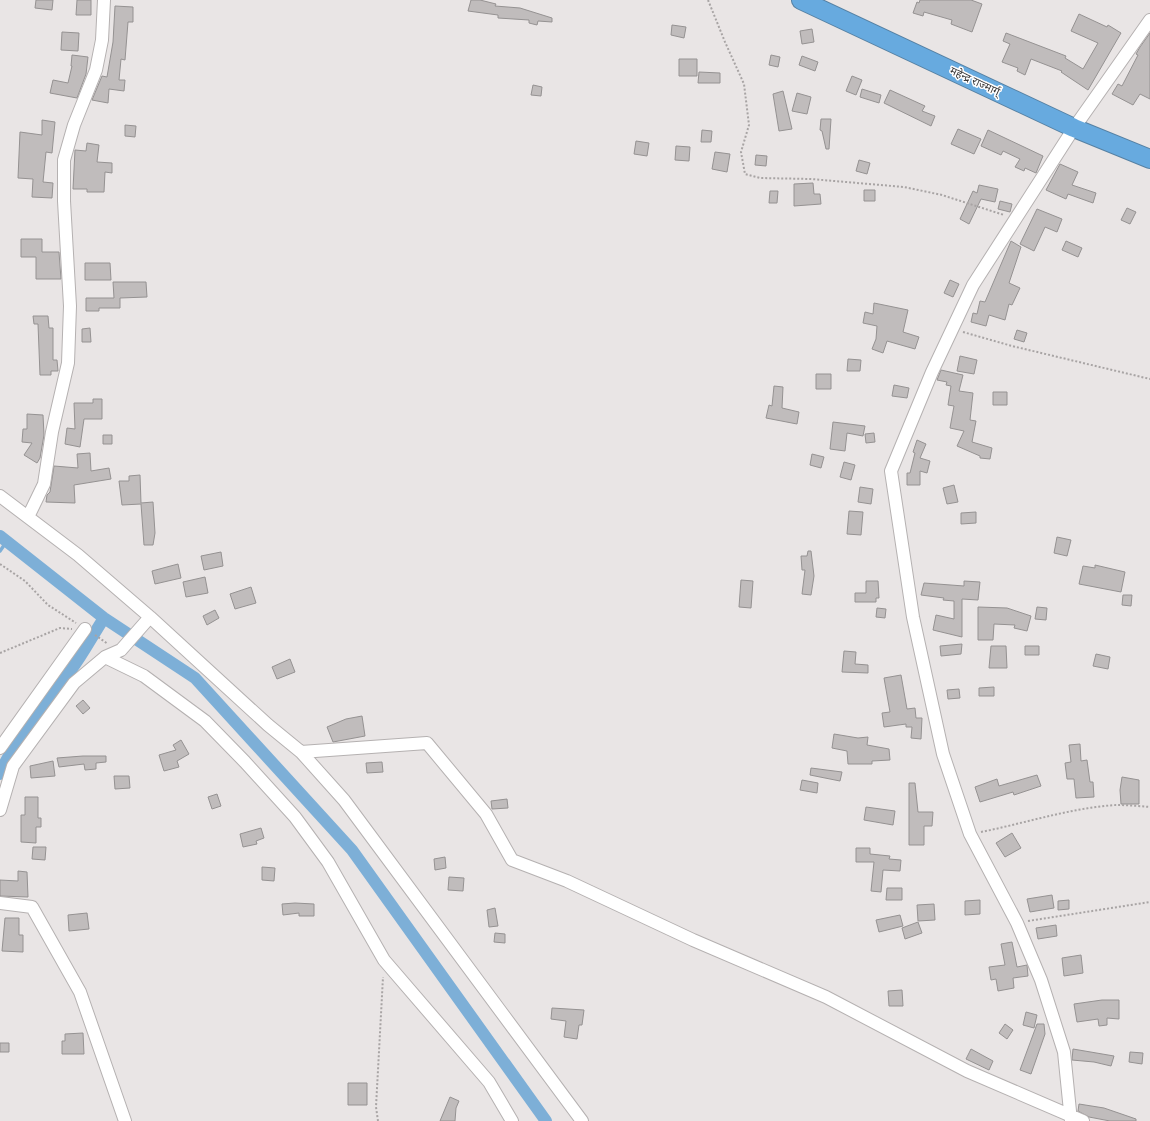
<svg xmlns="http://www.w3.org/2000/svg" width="1150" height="1121" font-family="Rubik,'Noto Sans Devanagari',sans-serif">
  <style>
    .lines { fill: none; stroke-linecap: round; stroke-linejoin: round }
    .stream { stroke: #7dafd7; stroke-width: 3.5 }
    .canal { stroke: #7dafd7; stroke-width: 12 }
    .building { fill: #c0bcbc; stroke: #959292 }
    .minor-casing { stroke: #b5b1b1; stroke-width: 14 }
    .highway-casing { stroke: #5681a3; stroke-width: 20 }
    .path { stroke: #a8a4a4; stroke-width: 2; stroke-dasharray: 2 2; stroke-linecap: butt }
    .minor { stroke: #fff; stroke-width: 12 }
    .highway { stroke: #67aadf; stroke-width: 18 }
    .labels { text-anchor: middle; stroke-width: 3; stroke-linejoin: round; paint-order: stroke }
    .street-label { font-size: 11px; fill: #363434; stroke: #fff }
  </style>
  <rect width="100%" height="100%" fill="#e9e5e5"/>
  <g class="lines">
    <path class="stream" d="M0,551L7,541"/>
    <path class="canal" d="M0,536L104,618L195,678L352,850L546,1121
      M0,774C16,735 47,704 71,670C83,654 93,635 104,618"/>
  </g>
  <path class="building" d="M36,0H53L52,10L35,8Z
    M77,0H91V15H76Z
    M471,0H480L496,4L495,6L520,8L552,18V22L538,21L537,25L529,23V20L498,18V15L468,11Z
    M920,0H971L982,4L972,32L951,24L952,20L924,12L923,16L913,13L917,2L919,3Z
    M115,6L133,7V22H128L125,60L121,59L119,80H125L124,91L109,89L108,103L92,100L102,76L107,77L113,42Z
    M1079,14L1107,27L1108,25L1121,33L1088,90L1061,72L1062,71L1031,59L1025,75L1017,71L1018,68L1002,62L1010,44L1003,41L1006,33L1066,56L1065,58L1083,69L1098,43L1071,31Z
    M672,25L686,27L684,38L671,35Z
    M812,29L814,42L802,44L800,31Z
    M62,32L79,33L78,51L61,50Z
    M1150,33V99L1140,94L1133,105L1112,94L1118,84L1122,86L1138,55L1136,54L1140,47Z
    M72,55L88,57L86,74L77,98L50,93L53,80L68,83L72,66H71Z
    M771,55L780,57L778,67L769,65Z
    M802,56L818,62L815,71L799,65Z
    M679,59H697V76H679Z
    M699,72L720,73V83H698Z
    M852,76L862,80L856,95L846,91Z
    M533,85L542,87L541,96L531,95Z
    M862,89L881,95L879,103L860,97Z
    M890,90L925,106L922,111L935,116L931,126L884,103Z
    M783,91L792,129L779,131L773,94Z
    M797,93L811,97L807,114L792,111Z
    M821,119H831L829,149H826L822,131L820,130Z
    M42,120L55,122L52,153L46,152L43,182L53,183L52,198L32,197L33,179L18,178L20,132L42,135Z
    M125,125L136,126L135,137L125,136Z
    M958,129L981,139L974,154L951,144Z
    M702,130L712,131L711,142H701Z
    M988,130L1043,156L1036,173L1025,168L1024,171L1015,167L1020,159L1003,151L1001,155L981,146Z
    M636,141L649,143L647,156L634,154Z
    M87,143L99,145L97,162L112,163V173L105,172L104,192H87V189H73L75,150L86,151Z
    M676,146L690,147L689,161L675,160Z
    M715,152L730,154L727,172L712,169Z
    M756,155L767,156L766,166L755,165Z
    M859,160L870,163L867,174L856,171Z
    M1060,164L1078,172L1072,185L1096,193L1093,203L1068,194L1066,199L1046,190Z
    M813,183L814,194H820L821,204L794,206V184Z
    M979,185L998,189L995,202L981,199L969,224L960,219L973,191L977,193Z
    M864,190H875V201H864Z
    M770,191H778L777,203H769Z
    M1000,201L1012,204L1010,212L998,209Z
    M1127,208L1136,212L1130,224L1121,220Z
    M1037,209L1062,219L1057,232L1045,227L1034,251L1020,244Z
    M21,239H42V252H59L61,279H36V257H21Z
    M1011,241L1021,247L1009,283L1020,288L1012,305L1009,304L1005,320L989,315L986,326L971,322L973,313L977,314L980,301L985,302Z
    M1066,241L1082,248L1078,257L1062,250Z
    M85,263H110L111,280H85Z
    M950,280L959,284L953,297L944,293Z
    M113,282H146L147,297L120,298V308H99V311H86V298H114Z
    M874,303L908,310L903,332L919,337L915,349L887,341L883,353L872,349L876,339L877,326L863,323L865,312L873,314Z
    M33,316H48L49,328H53V360H57L58,371H51V375H40L38,324H34Z
    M90,328L91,342H82V329Z
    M1017,330L1027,333L1024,342L1014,339Z
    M960,356L977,360L974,374L957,371Z
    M848,359L861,360L860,371H847Z
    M941,370L963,375L959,391L973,393L970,420L976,421L972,442L992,448L990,459L980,458V456L957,446L964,431L950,428L954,406L948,405L951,386L946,385L947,382L937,380Z
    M816,374H831V389H816Z
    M894,385L909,388L907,398L892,396Z
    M774,386L783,387L782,408L799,412L797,424L766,418L769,405L772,406Z
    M993,392H1007V405H993Z
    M93,399H102V419H84L80,447L65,444L67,428L75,429L74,403H93Z
    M27,414L43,415L44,435L40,458L37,463L24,455L32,443L22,442L23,429H27Z
    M833,422L865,426L863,436L847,433L845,451L830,449Z
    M874,433L875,442L866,443L865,434Z
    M103,435H112V444H103Z
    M917,440L926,444L920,458L930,461L927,473L920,471V485H907V473H910L915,453L913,452Z
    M90,453L91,471L109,468L111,479L74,485L75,503L46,502L47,495L50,492L54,466L78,468L77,454Z
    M812,454L824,457L821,468L810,465Z
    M844,462L855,465L851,480L840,477Z
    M140,475L141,503L153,502L155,533L153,545H144L141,504L122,505L119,481H129V476Z
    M954,485L958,502L947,504L943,488Z
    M860,487L873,489L871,504L858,502Z
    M849,511L863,512L861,535L847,534Z
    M976,512V523L961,524V513Z
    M1057,537L1071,540L1067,556L1054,553Z
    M808,551H811L814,576L811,595L802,594L805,570H802L801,556H807Z
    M221,552L223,566L204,570L201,556Z
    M178,564L181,578L155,584L152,571Z
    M1095,565L1125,572L1121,592L1079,584L1083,566L1095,568Z
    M205,577L208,593L186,597L183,582Z
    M741,580L753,581L751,608L739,607Z
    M866,581H878L879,598H876V602H855V593H866Z
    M964,581L980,582L978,600L962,599V637L933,630L936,615L954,619V601L943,600L944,598L921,595L924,583L964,586Z
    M251,587L256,603L235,609L230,594Z
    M1123,595H1132L1131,606L1122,605Z
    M978,607L1007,608L1031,616L1027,631L1014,628L1015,625L994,624L993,640H978Z
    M1037,607L1047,608L1046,620L1035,619Z
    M877,608L886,609L885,618L876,617Z
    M215,610L219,618L207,625L203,616Z
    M962,644L961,654L941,656L940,646Z
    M991,646H1006L1007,668H989Z
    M1025,646H1039V655H1025Z
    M844,651L856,652L855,664L868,665V673L842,672Z
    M1096,654L1110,657L1108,669L1093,666Z
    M290,659L295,672L277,679L272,667Z
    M901,675L907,709L915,708L916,718H922L921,739L911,738L912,727H906V724L884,727L882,713L890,712L884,678Z
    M994,687V696H979V688Z
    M959,689L960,698L948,699L947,690Z
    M83,700L90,708L83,714L76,706Z
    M362,716L365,736L333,742L327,727L346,719Z
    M834,734L858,738L868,737L867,745L889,749L890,760L872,761V764H848L847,751L832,748Z
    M181,740L189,754L177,761L179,767L164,771L159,755L176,750L173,745Z
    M1080,744L1081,761L1087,760L1090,782H1093L1094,797L1076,798L1074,779H1067L1065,763L1071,762L1069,745Z
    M83,756H106V762L96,763V769L85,770L84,764L59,767L57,758Z
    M53,761L55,776L31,778L30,766Z
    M382,762L383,772L367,773L366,763Z
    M811,768L842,772L840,781L810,775Z
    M1037,775L1041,786L1014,795L1013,792L980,802L975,787L997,779L999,786Z
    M114,776H129L130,788L115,789Z
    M1122,777L1139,780V804H1121L1120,790Z
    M802,780L818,783L817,793L800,790Z
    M909,783H915L918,812H933L932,826H924V845H909Z
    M217,794L221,806L212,809L208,797Z
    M25,797H38V818H41V827H36V843L21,842V815H25Z
    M507,799L508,808L492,809L491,801Z
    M866,807L895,811L893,825L864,820Z
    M261,828L264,838L256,841L257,844L243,847L240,834Z
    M1012,833L1021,848L1005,857L996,843Z
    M33,847H46L45,860L32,859Z
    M856,848H870V854L890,856L889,859L901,860L900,871L883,870L881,892L871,891L874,862H856Z
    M445,857L446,868L435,870L434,859Z
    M262,867L275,868L274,881L262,880Z
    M18,871L27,872L28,897L0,896V880L18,881Z
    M449,877L464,878L463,891L448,890Z
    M887,888H902V900H886Z
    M1052,895L1054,908L1030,912L1027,899Z
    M980,900V914L965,915V901Z
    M1069,900V909L1058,910V901Z
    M295,903L314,904V916H299V913L283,915L282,904Z
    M934,904L935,920L918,921L917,905Z
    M495,908L498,926L489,927L487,910Z
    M87,913L89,929L69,931L68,915Z
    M900,915L903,926L879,932L876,920Z
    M5,918H19V935H23V952L2,951Z
    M918,922L922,933L905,939L902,928Z
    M1056,925L1057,936L1038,939L1036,928Z
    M495,933L505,934V943L494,942Z
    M1012,942L1017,967L1027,965L1028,976L1013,978L1014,988L998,991L996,979L991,980L989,967L1005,965L1001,944Z
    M1081,955L1083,973L1064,976L1062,958Z
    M902,990L903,1006H889L888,991Z
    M1102,1000H1119V1019L1107,1018V1025L1099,1026L1098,1019L1077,1022L1074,1004Z
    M552,1008L584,1010L582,1025H579L577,1039L564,1037L566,1021L551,1019Z
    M1026,1012L1037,1015L1034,1028L1023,1025Z
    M1005,1024L1013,1030L1007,1039L999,1033Z
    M1037,1024H1044L1045,1034L1031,1074L1020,1070Z
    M83,1033L84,1054H62V1041H65V1034Z
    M0,1043H9V1052H0Z
    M971,1049L993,1061L989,1070L966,1059Z
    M1073,1049L1114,1056L1111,1066L1094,1062L1072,1060Z
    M1130,1052L1143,1053L1142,1064L1129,1062Z
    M348,1083H367V1105H348Z
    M450,1097L459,1101L456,1108L455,1121H440Z
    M1079,1104L1104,1108L1136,1119V1121H1110L1089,1117L1078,1111Z"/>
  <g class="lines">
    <defs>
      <path id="minor" d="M0,496L78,555L150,617L268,725L301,752L344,800L582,1121
        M28,517L44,484L52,432L68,363L70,306L64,201V160L74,125L96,70L102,40L104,0
        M105,657L144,676L205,721L245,762L295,817L328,862L384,960L489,1082L512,1121
        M0,748L85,629
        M301,752L427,743L486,814L512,860L567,881L693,940L826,997L967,1071L1083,1121
        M0,810L13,766L74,683L105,657L121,650L150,617
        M0,903L32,907L80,992L125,1121
        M1071,1121L1064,1052L1041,980L1017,923L970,834L943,754L913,617L891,471L932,372L973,285L1074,128L1150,20"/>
      <path id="highway" d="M801,0L1074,128L1150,159"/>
    </defs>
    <use href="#minor" class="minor-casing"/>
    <use href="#highway" class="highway-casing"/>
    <path class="path" d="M708,0L725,42L744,84L749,125L741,152L745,174L760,178L811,179L904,187L942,195L1004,215
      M963,332L1012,346L1150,379
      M0,564L25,581L48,605L76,623
      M95,635L108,644
      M0,653L60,628L72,629
      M981,832C1026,823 1070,808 1116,805C1127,805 1139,806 1150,807
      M1028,921L1150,902
      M378,1121L376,1107L383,977"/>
    <use href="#minor" class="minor"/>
    <use href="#highway" class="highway"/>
  </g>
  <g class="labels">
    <g class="street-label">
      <text transform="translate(975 81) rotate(25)" y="4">महेन्द्र राज्मार्ग्</text>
    </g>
  </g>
</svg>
